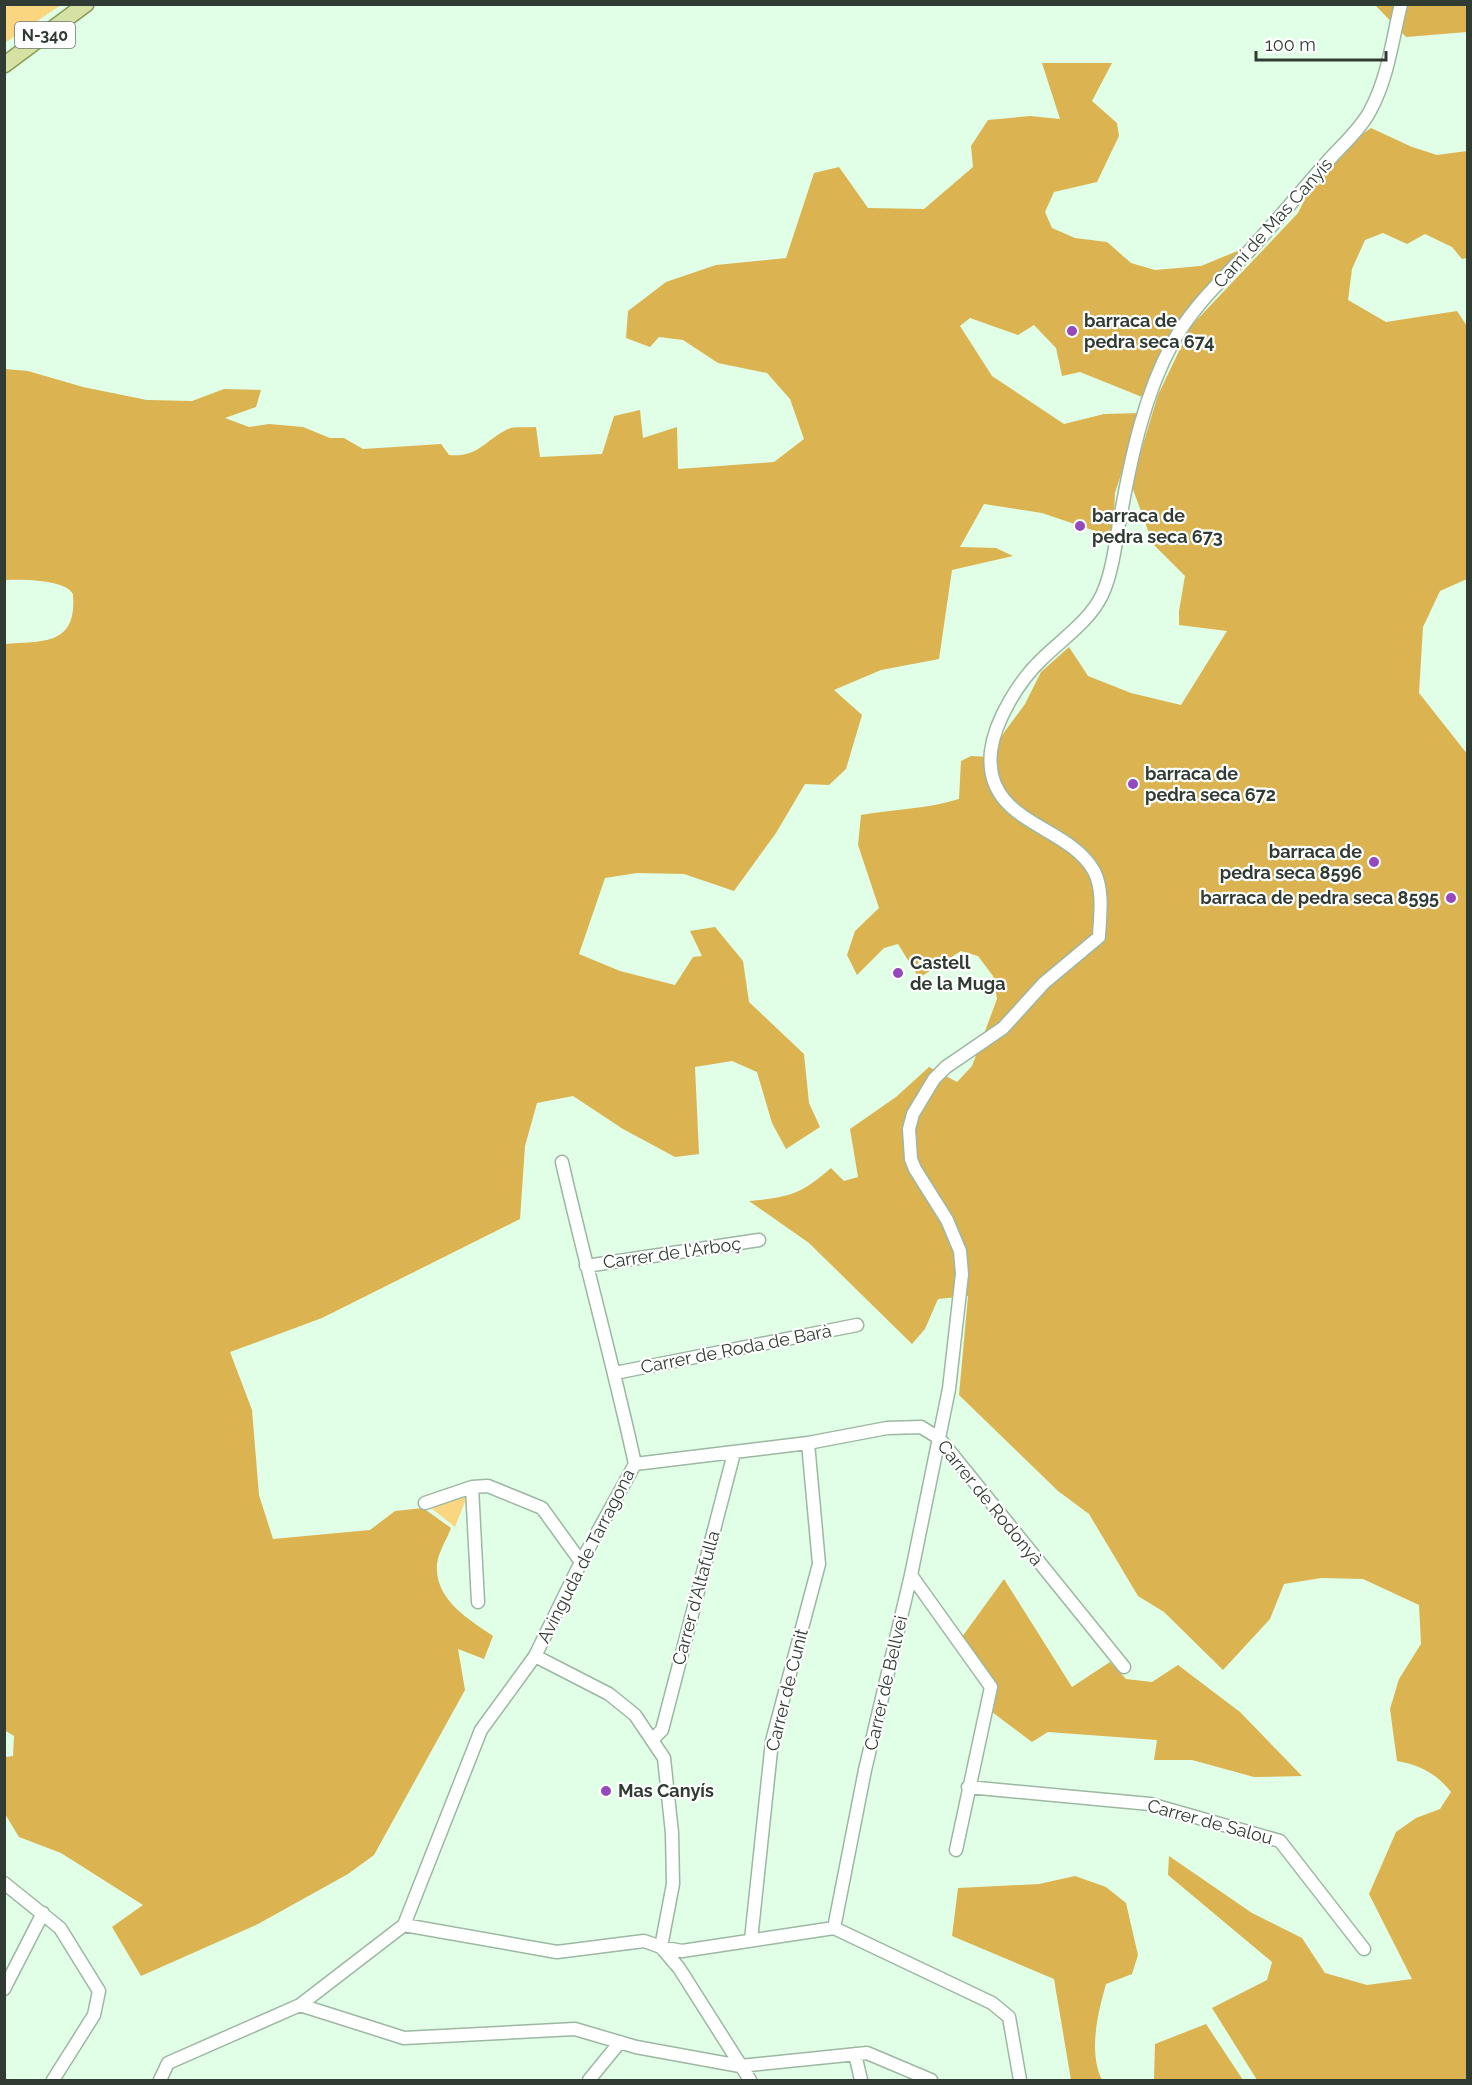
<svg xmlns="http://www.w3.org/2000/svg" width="1472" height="2085" font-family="Raleway,sans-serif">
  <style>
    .green { fill: #fbd680 }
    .forest { fill: #dbb350 }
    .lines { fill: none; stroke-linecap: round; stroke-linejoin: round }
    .minor-casing { stroke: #9cb7a2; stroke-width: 15 }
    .major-casing { stroke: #899b55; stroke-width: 18 }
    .minor { stroke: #fff; stroke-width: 12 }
    .major { stroke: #d5e2a4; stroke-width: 15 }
    .poi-dot { fill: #9649ba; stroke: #fff; stroke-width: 2 }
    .labels { text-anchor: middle; stroke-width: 4.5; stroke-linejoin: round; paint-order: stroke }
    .shield { fill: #fff; stroke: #6e7670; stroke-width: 1.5 }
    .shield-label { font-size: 16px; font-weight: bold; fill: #303c33 }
    .street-label { font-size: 18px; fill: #303c33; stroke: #fff }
    .poi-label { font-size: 18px; font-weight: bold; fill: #303c33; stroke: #fff; text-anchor: start }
  </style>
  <rect width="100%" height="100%" fill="#e1fee7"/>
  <path class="green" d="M5,4H61V5L5,43Z
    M470,1489L455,1527L426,1504Z"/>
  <path class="forest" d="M1375,5H1466L1467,32L1406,37Z
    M1042,63H1112L1092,101L1117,123L1119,136L1097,182L1054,192L1045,212L1052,228L1075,238L1107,242L1131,263L1155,270L1201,266L1264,240L1183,323L1147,399L1080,372L1062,376L1056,348L1034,325L1018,335L970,318L960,326L992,376L1064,424L1104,414L1141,413L1115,493L1113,537L1042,513L984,504L960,547L996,548L1013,556L952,570L939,659L881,670L834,690L862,715L846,769L829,785L805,784L776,833L734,891L684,874L637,873L605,878L579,954L620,971L675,985L693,957L702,956L690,931L715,927L743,961L749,1002L804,1054L809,1103L820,1127L786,1149L772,1123L757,1072L732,1061L695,1067L699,1154L675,1157L623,1129L573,1096L537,1103L525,1146L520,1219L322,1318L230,1352L252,1410L259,1495L273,1539L370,1530L395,1511L423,1508L451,1528C447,1539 438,1553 437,1564C434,1599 468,1619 493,1636L484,1659L458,1649L465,1690L374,1855L348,1874L258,1924L141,1976L112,1927L143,1905L61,1853L19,1837L5,1814V1757L13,1756L14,1736L4,1730L5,644C44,641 77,646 73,594C65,579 20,579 5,580V369L28,371L83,387L147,400L192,401L224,389L261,390L256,407L225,418L249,427L269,424L303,427L330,438H344L363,449L441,444L449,455C478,458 485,440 508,429C515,426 528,428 536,427L540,457L602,454L614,416L640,410L643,438L677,427L678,469L774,462L804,439L790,399L767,373L718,363L683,340L659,337L650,347L626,338L628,311L666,282L716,265L786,258L814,173L839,167L868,208L924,209L973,167L971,146L988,120L1030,116L1060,119Z
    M1371,128L1412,147L1437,155L1467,151V258L1462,259L1452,247L1425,234L1407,244L1383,233L1365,240L1352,269L1348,300L1386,322L1457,311L1467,326V579L1440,591L1423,627L1419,693L1468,755L1467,2080H1257L1212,2008L1267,1980L1272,1962L1168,1875L1169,1856L1252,1913L1302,1938L1325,1973L1367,1985L1412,1979L1369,1894L1396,1832L1416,1818L1440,1809L1451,1792C1437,1774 1420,1765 1397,1761L1390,1709L1399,1679L1421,1644L1419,1605L1363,1579L1321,1578L1284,1584L1270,1619L1223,1670L1164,1612L1138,1596L1089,1514L1058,1491L959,1395L968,1296L938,1299L925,1329L912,1344L809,1243L749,1201C790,1197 800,1195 831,1168L844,1181L858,1177L850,1129L896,1097L929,1067L957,1082L972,1066L997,999L993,976L978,956L961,951L919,978L898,944L884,948L857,975L847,955L855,931L879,908L858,845L861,815C894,809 927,809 959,799L961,761L971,756L990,757L1005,731L1025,704L1041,672L1069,647L1088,676L1131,693L1181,705L1227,631L1179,625V611L1185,576L1153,544L1131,484L1158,395L1191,326L1298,213C1316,176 1338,151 1371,128Z
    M1004,1579L1072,1687L1110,1662L1126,1679L1152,1682L1178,1665L1240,1712L1302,1776L1254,1777L1192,1760H1154L1157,1740L1048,1732L1032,1742L992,1712L996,1687L962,1637Z
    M1075,1876L1106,1887L1126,1903L1138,1955L1132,1974L1106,1984C1098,2013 1088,2051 1102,2080H1071L1054,1979L952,1936L958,1888L1039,1884Z
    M1206,2024L1243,2080H1154L1155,2044Z"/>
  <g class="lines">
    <defs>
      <path id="minor" d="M586,1266L759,1240
        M615,1373L857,1325
        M635,1464L808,1443L887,1428L921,1427L939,1438L1124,1667
        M425,1503L472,1487
        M911,1575L991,1687L956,1850
        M478,1602L472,1487L488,1486L542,1508L581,1562
        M535,1656L609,1694L635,1715L664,1758L672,1833L673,1884L661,1947L682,1951L834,1928L992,2003L1009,2017L1020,2080
        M652,1740L662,1730L734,1453
        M968,1787L1150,1804L1280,1841L1364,1949
        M4,1883L60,1928L99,1991L94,2015L53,2080
        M404,1925L481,1730L535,1656L581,1562L635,1464C613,1363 585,1263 562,1162
        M404,1925L557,1952L644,1941L661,1947L679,1968L750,2080
        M834,1928L865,1770L911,1575L949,1389L962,1274L960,1251L947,1220L915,1169L911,1159L909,1129L913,1114L934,1079L946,1067L1003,1028L1044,983L1099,937C1100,915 1104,891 1094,871C1067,823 983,824 991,751C995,720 1019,681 1041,660C1062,639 1089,622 1102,595C1114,569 1116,536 1122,508C1132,453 1145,394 1172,344C1191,308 1223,279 1250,250C1277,221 1301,191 1327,162C1341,146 1360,130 1370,111C1388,78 1392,41 1401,4
        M751,1940L772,1741L819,1564L808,1443
        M4,1989L43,1913
        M300,2005L404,2038L575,2029L636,2047L740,2066L867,2053L931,2080
        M855,2054L861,2080
        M160,2080L168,2063L300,2005L404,1925
        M589,2080L620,2042"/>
      <path id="major" d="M4,65L86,4"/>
    </defs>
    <use href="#minor" class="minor-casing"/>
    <use href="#major" class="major-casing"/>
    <use href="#minor" class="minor"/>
    <use href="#major" class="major"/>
  </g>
  <g class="poi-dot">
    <circle cx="1072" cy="331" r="6"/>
    <circle cx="1080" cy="526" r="6"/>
    <circle cx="1133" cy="784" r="6"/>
    <circle cx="1374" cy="862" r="6"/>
    <circle cx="1451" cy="898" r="6"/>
    <circle cx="898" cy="973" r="6"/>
    <circle cx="606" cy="1791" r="6"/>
  </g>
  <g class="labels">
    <rect class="shield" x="15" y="22" width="60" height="26" rx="4.5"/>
    <g class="shield-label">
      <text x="45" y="41">N-340</text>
    </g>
    <g class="street-label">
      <text transform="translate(1273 223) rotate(-48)" y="6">Camí de Mas Canyís</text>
      <text transform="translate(672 1253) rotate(-8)" y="6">Carrer de l'Arboç</text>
      <text transform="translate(736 1349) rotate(-11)" y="6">Carrer de Roda de Barà</text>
      <text transform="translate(990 1503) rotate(51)" y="6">Carrer de Rodonyà</text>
      <text transform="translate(586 1556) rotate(-63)" y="6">Avinguda de Tarragona</text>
      <text transform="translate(696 1598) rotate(-75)" y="6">Carrer d'Altafulla</text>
      <text transform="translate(886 1683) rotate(-77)" y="6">Carrer de Bellvei</text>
      <text transform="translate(787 1690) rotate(-76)" y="6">Carrer de Cunit</text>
      <text transform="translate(1210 1822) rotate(15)" y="6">Carrer de Salou</text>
    </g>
    <g class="poi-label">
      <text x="1084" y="327">barraca de<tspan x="1084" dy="21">pedra seca 674</tspan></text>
      <text x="1092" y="522">barraca de<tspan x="1092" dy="21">pedra seca 673</tspan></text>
      <text x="1145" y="780">barraca de<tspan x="1145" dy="21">pedra seca 672</tspan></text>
      <text x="1362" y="858" text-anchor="end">barraca de<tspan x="1362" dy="21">pedra seca 8596</tspan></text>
      <text x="1439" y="904" text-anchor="end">barraca de pedra seca 8595</text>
      <text x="910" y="969">Castell<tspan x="910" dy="21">de la Muga</tspan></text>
      <text x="618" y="1797">Mas Canyís</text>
    </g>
  </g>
  <rect width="1472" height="2085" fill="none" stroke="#303c33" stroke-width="12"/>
  <path d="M1256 51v9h130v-9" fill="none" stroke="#303c33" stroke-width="3"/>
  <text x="1265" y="51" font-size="18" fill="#303c33" stroke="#ffffff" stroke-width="4.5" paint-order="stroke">100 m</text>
</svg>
